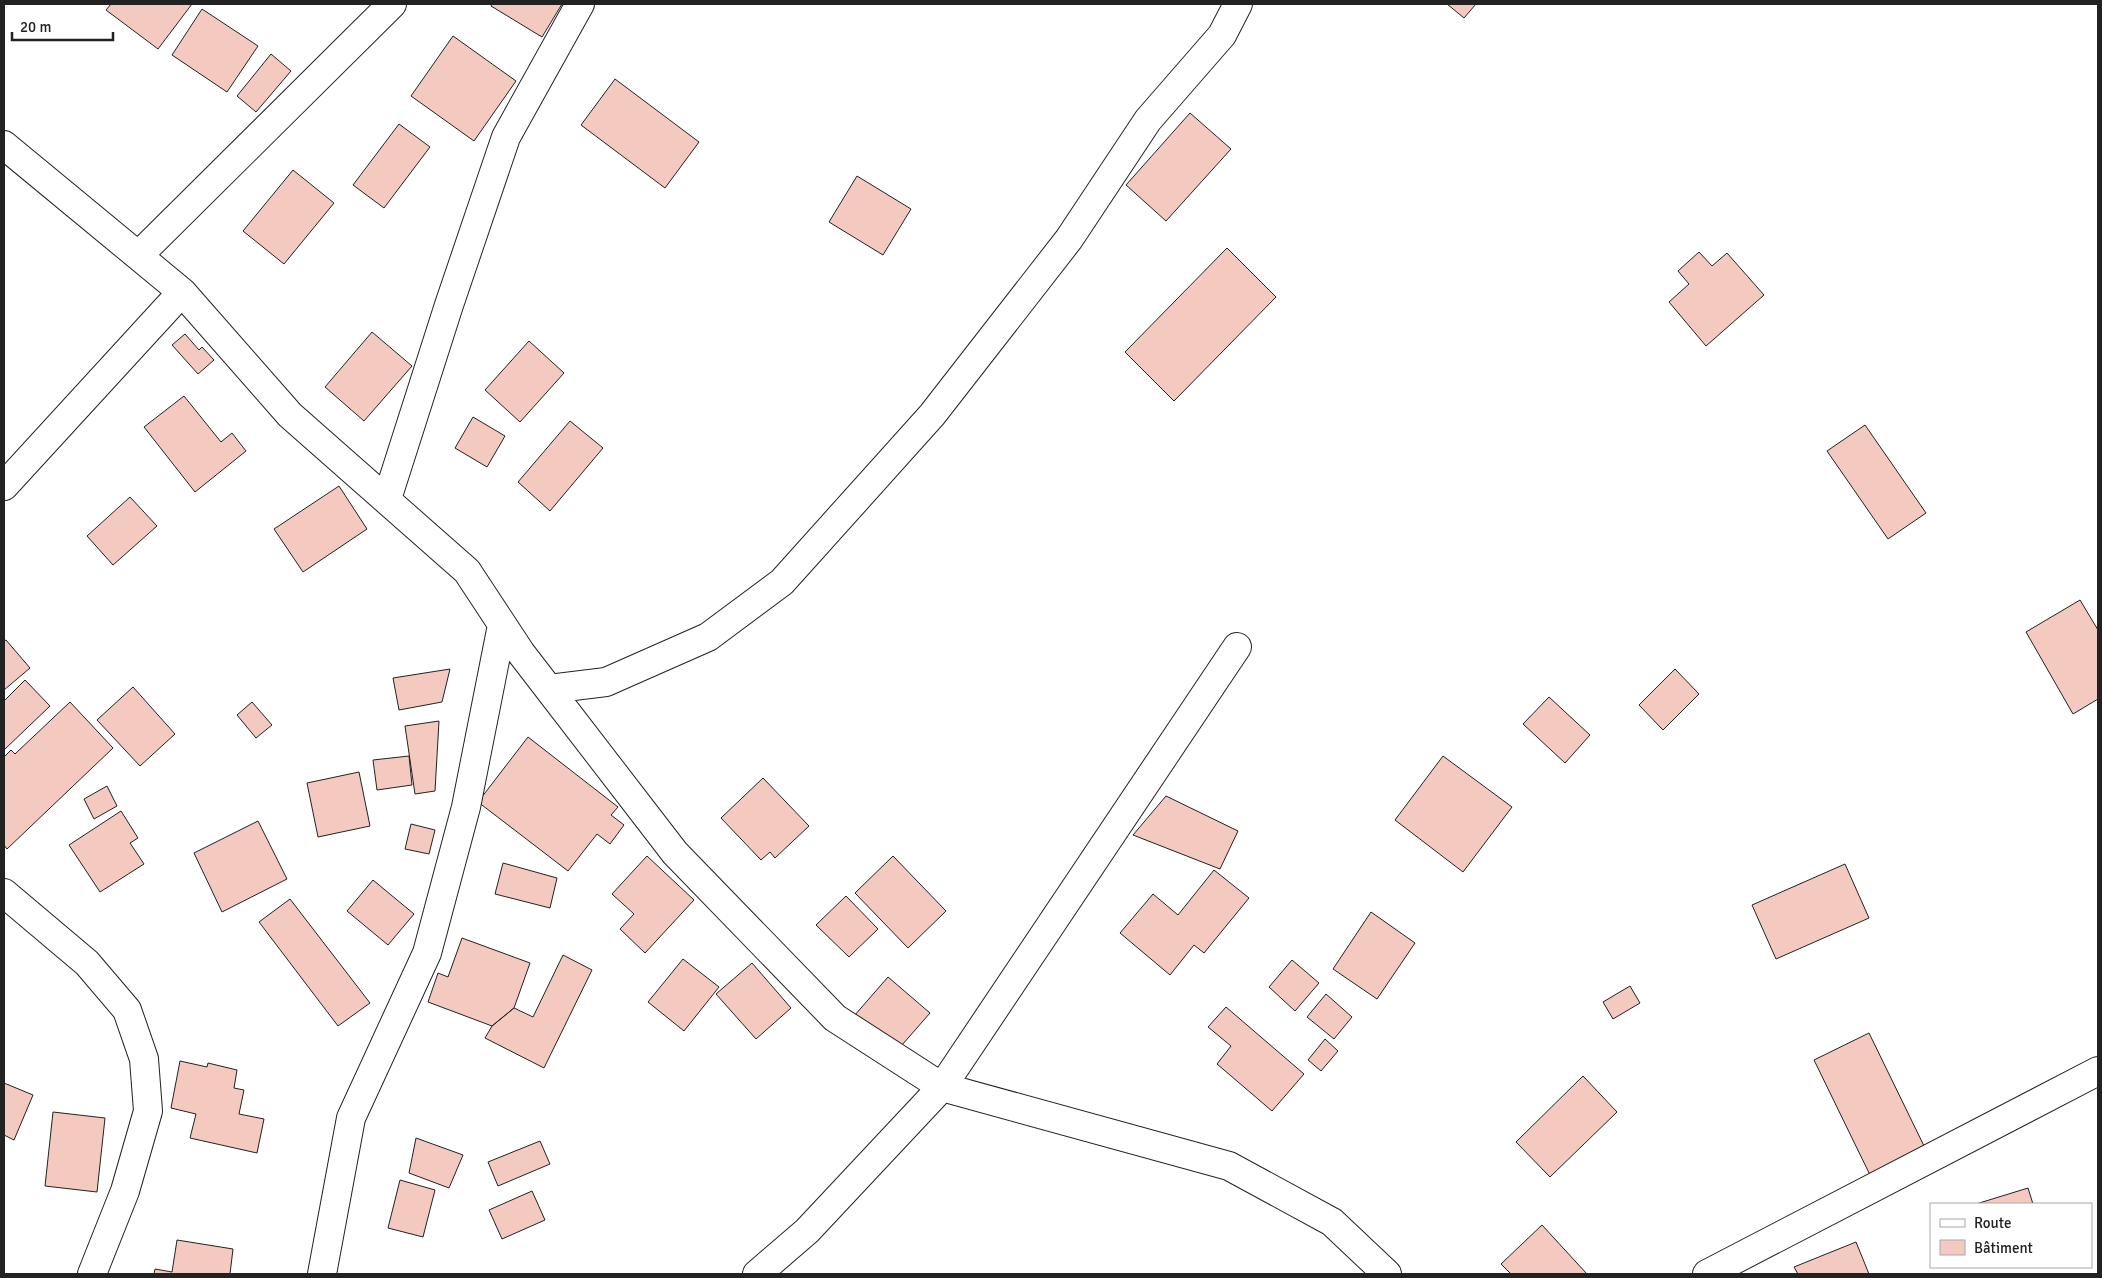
<svg xmlns="http://www.w3.org/2000/svg" width="2102" height="1278" font-family="Signika,sans-serif">
  <style>
    .building { fill: #f3c9c0; stroke: #222 }
    .lines { fill: none; stroke-linecap: round; stroke-linejoin: round }
    .street-casing { stroke: #222; stroke-width: 30 }
    .street { stroke: #fff; stroke-width: 28 }
  </style>
  <rect width="100%" height="100%" fill="#fff"/>
  <path class="building" d="M111,4H192L158,49L106,10Z
    M492,4H562L542,37L491,6Z
    M1447,4H1476L1464,18Z
    M202,9L258,46L227,92L172,55Z
    M453,36L516,81L474,141L411,96Z
    M271,54L291,71L256,112L237,96Z
    M615,79L699,142L665,188L581,125Z
    M1190,113L1231,149L1166,221L1126,185Z
    M399,124L430,147L384,208L353,185Z
    M293,170L334,203L284,264L243,231Z
    M857,176L911,209L883,255L829,222Z
    M1227,248L1276,297L1174,401L1125,352Z
    M1699,252L1712,266L1727,253L1764,295L1706,346L1669,302L1689,284L1678,271Z
    M372,332L412,366L364,421L325,387Z
    M185,334L199,350L202,347L214,360L198,374L172,345Z
    M529,341L564,373L520,422L485,390Z
    M184,396L221,442L232,433L246,451L195,492L144,427Z
    M473,417L505,436L487,467L455,448Z
    M570,421L603,448L550,511L518,482Z
    M1865,425L1926,513L1888,539L1827,451Z
    M339,486L367,529L303,572L274,529Z
    M130,497L157,526L113,565L87,536Z
    M2080,600L2098,630V699L2073,714L2026,632Z
    M6,640L30,668L4,690V641Z
    M450,669L442,702L399,710L393,678Z
    M1675,669L1699,694L1663,730L1639,705Z
    M25,680L50,706L4,750V701Z
    M133,687L175,734L140,766L97,720Z
    M1549,697L1590,735L1565,763L1523,724Z
    M70,702L113,748L7,849L4,845V757L11,750L15,754Z
    M252,702L272,725L256,738L237,715Z
    M439,721L435,791L415,794L405,726Z
    M528,737L618,807L611,815L624,825L610,844L597,834L568,871L478,802Z
    M409,756L412,785L377,790L373,760Z
    M1443,756L1512,807L1463,872L1395,820Z
    M359,772L370,826L318,837L307,783Z
    M763,778L809,826L775,858L770,852L761,860L721,818Z
    M107,786L117,806L94,819L84,799Z
    M1166,796L1238,831L1220,869L1133,835Z
    M121,811L138,838L130,843L144,864L100,892L69,845Z
    M258,821L287,879L222,912L194,853Z
    M411,824L435,830L429,854L405,849Z
    M647,856L694,900L645,953L620,929L634,914L612,894Z
    M893,856L946,911L908,948L855,893Z
    M503,863L557,878L550,908L495,894Z
    M1845,864L1869,918L1776,959L1752,905Z
    M1214,870L1249,898L1204,953L1194,945L1170,975L1120,933L1153,894L1178,915Z
    M373,880L414,914L388,945L347,911Z
    M846,896L878,929L849,957L816,925Z
    M290,899L370,1003L338,1026L259,922Z
    M1371,912L1415,943L1377,999L1333,969Z
    M462,938L530,963L514,1008L492,1026L428,1002L438,973L448,977Z
    M563,955L592,970L544,1068L485,1038L492,1026L514,1008L533,1017Z
    M683,959L719,987L684,1031L648,1002Z
    M1292,960L1319,983L1295,1011L1269,987Z
    M752,963L791,1008L756,1039L716,994Z
    M888,977L930,1013L895,1053L854,1016Z
    M1630,986L1640,1003L1613,1019L1603,1002Z
    M1326,994L1352,1017L1334,1039L1307,1017Z
    M1226,1007L1304,1074L1272,1111L1217,1064L1231,1046L1208,1027Z
    M1869,1033L1926,1150L1871,1177L1814,1060Z
    M1325,1039L1338,1051L1321,1071L1308,1060Z
    M180,1061L207,1067L208,1063L237,1070L234,1088L244,1090L239,1114L264,1119L257,1153L190,1138L196,1114L171,1108Z
    M1583,1076L1617,1112L1550,1177L1516,1142Z
    M4,1083L33,1095L14,1140L4,1135Z
    M53,1112L105,1118L97,1192L45,1186Z
    M416,1138L463,1155L449,1188L409,1173Z
    M540,1141L550,1164L498,1186L488,1162Z
    M400,1180L435,1190L423,1237L388,1228Z
    M2028,1188L2033,1204H1976Z
    M532,1191L545,1220L502,1239L489,1210Z
    M1542,1225L1587,1274H1511L1501,1264Z
    M177,1240L233,1249L230,1274H154L155,1269L172,1272Z
    M1856,1242L1869,1274H1798L1794,1267Z"/>
  <g class="lines">
    <defs>
      <path id="street" d="M4,145L182,292L290,415L467,571L521,653L675,853L835,1018L942,1087L1229,1166L1332,1222L1387,1274
        M139,255L392,4
        M4,486L182,292
        M387,499L449,305L506,137L580,4
        M549,689L606,682L708,637L782,582L932,415L1069,239L1148,120L1222,35L1238,4
        M4,893L87,963L127,1010L144,1059L148,1111L125,1191L92,1274
        M322,1274L351,1118L427,953L466,807L502,625
        M757,1274L807,1231L942,1087L1237,647
        M1707,1274L2098,1071"/>
    </defs>
    <use href="#street" class="street-casing"/>
    <use href="#street" class="street"/>
  </g>
  <rect width="2102" height="1278" fill="none" stroke="#222222" stroke-width="10"/>
  <rect x="1930" y="1203" width="162" height="65" fill="#ffffff" stroke="#a7a7a7"/>
  <rect x="1940" y="1219" width="25" height="8" fill="#ffffff" stroke="#a7a7a7"/>
  <text x="1974" y="1228" font-size="15" fill="#222222">Route</text>
  <rect x="1940" y="1240" width="25" height="15" fill="#f3c9c0" stroke="#a7a7a7"/>
  <text x="1974" y="1253" font-size="15" fill="#222222">Bâtiment</text>
  <path d="M12 32v8h101v-8" fill="none" stroke="#222222" stroke-width="2.5"/>
  <text x="20" y="32" font-size="15" fill="#222222" stroke="#ffffff" stroke-width="4" paint-order="stroke">20 m</text>
</svg>
